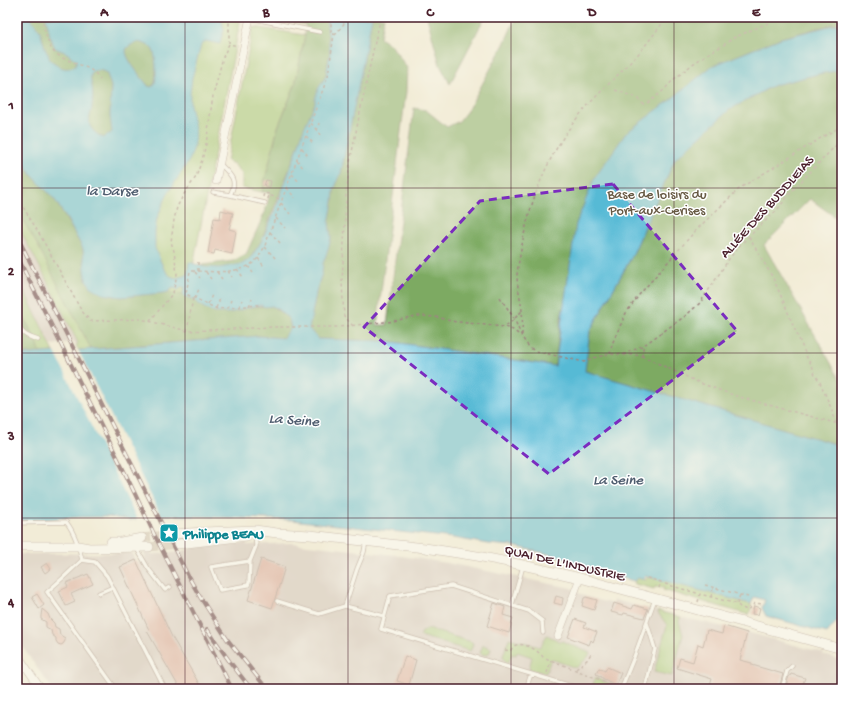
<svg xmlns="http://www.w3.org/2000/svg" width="859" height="706" font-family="'Gochi Hand',sans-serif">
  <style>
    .industrial { fill: #cfc0bb }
    .green { fill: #9cc46f; stroke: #73724d }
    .forest { fill: #7daa62; stroke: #646446 }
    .water { fill: #56bad5; stroke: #506c80; fill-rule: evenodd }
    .pier { fill: #f2ecd7 }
    .building { fill: #d5998c }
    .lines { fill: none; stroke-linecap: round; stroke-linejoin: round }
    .secondary-tunnel { stroke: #d0c3b5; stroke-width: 9; stroke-dasharray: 9 4.5; stroke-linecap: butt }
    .service-casing { stroke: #9e8681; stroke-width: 5 }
    .minor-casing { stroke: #9e8681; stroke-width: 8 }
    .secondary-casing { stroke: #9e8681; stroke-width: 10 }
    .path { stroke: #9e8681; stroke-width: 1.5; stroke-dasharray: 3 3; stroke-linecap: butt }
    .service { stroke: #fff; stroke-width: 3.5 }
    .minor { stroke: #fff; stroke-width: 7 }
    .secondary { stroke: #fff; stroke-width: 9 }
    .rail-casing { stroke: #4a1f2b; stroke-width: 4 }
    .rail { stroke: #fff; stroke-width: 2.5; stroke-dasharray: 8; stroke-linecap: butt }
    .marked { fill: none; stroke: #7b2cbf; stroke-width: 3; stroke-dasharray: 8 5; stroke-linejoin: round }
    .grid { fill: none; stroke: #4a1f2b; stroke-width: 1; stroke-opacity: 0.55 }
    .labels { text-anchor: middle; stroke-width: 3; stroke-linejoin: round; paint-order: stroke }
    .park-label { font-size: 14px; fill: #675943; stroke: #fff }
    .street-label { font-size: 14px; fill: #4a1f2b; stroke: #fff }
    .culture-label { font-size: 14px; font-weight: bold; fill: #0d838f; stroke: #fff; text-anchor: start }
    .water-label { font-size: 15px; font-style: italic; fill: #4f5d6f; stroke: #fff }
    .neatline { fill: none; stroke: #4a1f2b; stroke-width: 1.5 }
    .grid-label { font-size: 13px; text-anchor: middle; font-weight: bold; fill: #4a1f2b }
  </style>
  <rect width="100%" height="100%" fill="#fff"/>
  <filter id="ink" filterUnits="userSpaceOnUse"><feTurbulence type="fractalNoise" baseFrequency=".025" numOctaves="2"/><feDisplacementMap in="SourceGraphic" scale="8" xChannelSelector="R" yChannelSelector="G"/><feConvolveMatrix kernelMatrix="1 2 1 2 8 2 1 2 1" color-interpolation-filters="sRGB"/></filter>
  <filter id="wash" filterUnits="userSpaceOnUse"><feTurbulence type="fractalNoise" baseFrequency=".012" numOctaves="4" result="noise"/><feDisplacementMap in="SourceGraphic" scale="16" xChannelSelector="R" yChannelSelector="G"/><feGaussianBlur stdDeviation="0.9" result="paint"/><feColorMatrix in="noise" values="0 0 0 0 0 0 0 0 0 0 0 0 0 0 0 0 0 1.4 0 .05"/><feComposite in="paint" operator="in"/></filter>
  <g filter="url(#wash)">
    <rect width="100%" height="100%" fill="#f2ecd7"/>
    <path class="industrial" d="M17,225L42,271L78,344L76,345L74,342L51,345L17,276Z
      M247,543V545L291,543L395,555L447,563L571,588L584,596L613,604L614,600L681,617L724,627V626L824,653L823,655H825L827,656L842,660V689H53L42,675L17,639V554L132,553L136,562L141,563L145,559L144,552L154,554L180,552L194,547L223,544Z"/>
    <path class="green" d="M17,17H241L178,344L78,350L76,345L78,343L42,271L17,225Z
      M265,17H306V25Z
      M253,27L305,35L295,85L278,127L262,192L242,188V174L234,164L227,161Z
      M17,276L54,352L40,353L38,344L17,305Z
      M648,576L751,604V608L749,615L663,590L664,587H662V588L655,587L654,589L635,584L634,581L638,578L646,580Z
      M658,611L681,617L679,621L683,635L672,676L654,672L667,625L658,613Z
      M428,629L472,642L473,644L471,650L470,651L420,636L422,632Z
      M547,635L561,642L562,641L590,653L588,657L576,668L551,659L546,673L529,669L532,657L517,652L516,655L512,654L508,663C505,661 503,659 503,656L509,638L540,647Z
      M483,645L491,648C490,654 487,657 480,653Z
      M595,678L610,684L613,687L611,689H595L592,688Z"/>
    <path class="forest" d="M30,17H46L50,36L55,48L67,53L77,61L75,66C63,72 60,66 50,60L48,54L46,53L40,31Z
      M306,17H326L330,52L326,75L261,242L247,263L227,269L200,270L202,265L233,261L246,254L265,212L270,193L262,192L278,127L295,85L305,35Z
      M372,17H384L380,37L392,46L407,68L406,92L377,325H387L414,108L426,110L447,127L459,121L469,108L504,44L516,17H599V18L605,24L607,17H838L837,23L781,38L712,66L669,101L626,133L562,312L555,366L386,341L318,339L309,329L317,288L322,273L323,263L328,250L331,237L329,223L333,202L334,190L341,173Z
      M427,17H485L450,84L440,65Z
      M138,42C143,43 150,45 153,50C157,56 156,75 155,83L151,87L148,86C144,80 121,55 127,48C130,45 135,43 138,42Z
      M100,70L105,72L107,74L111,86L110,116L112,132L111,133L104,138C99,136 93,132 90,126C87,119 92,113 92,105C93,99 93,92 92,86C91,80 89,76 93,71Z
      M842,70V222L810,199L764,245L840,379L842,380V446L584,371L590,331L632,256L675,159L729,110L774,85L818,74Z
      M17,152L31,174L55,200L75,234L83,249L86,280L103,294L121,297L168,292L180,294L194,300L250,307L272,306L289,319L291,329L283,338L259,336L91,349L39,248L17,210Z
      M17,305L38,344L40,353L17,355Z"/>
    <path class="water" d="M17,17H30L40,31L46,51L48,54L50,60C60,66 63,72 75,66L77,61L67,53L55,48L50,36L46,17H221L224,30L221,38L220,44L206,41L201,45L192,78L190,95V105L195,129L194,147L190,159L168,193L157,218L155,232V248L164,269L170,276L176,278L187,275L189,262L204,267L219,268L242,264L250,259L261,242L274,213L296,153L304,128L315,103V99L318,89L326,76L330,52L326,17H372L341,173L334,190L333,202L329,223L331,237L328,250L323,263L322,273L317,288L309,329L318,339L386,341L555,366L576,224L594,179L626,133L669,101L712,66L781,38L842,23V70L818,74L774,85L729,110L675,159L632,256L590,331L585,371L842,446V622L837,621L827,633L766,616L762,608L765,600L754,597L751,604L645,576L644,580L638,578L634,581L581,567L566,558L513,546L488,544L454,538L292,520L166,515L130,520L109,517H81L17,521V355L259,336L283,338L291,328L289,319L276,308L272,306L265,307L260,305L250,307L230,313H215L210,311L201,306L194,300L184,296L183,294L184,288V287H182L178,290L175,288L171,289L168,292L163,293L121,297L103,294L92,288L86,280L83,249L68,221L55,200L31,174L17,152ZM138,42C143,43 150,45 153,50C156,55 157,77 155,83C154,86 153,86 151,87L148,86C144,80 121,55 127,48C130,45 135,43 138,42ZM100,70L105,72L107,74L111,86L110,116L112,132L110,134H108L104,138C99,136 93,132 90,126C87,119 92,113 92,105C93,99 93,92 92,86C91,80 89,77 93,71Z"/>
    <path class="pier" d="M77,348L162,518L138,521L54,350Z"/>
    <g id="blocks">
      <path class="building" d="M266,180L271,181L270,187L264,186Z
        M221,210L233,213L229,229L236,231L232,254L215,250L214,254L208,253L214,218L220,219Z
        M261,559L285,567L272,608L248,600Z
        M136,560L172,637L202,689H180L147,631L149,630L120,567Z
        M47,563L51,569L45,573L41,567Z
        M88,574L93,584L71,594L75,602L66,606L59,591L68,587L66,583Z
        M37,594L44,605L39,609L32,597Z
        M556,596L563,598L562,605L554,603Z
        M586,597L597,600L594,610L582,606L584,598Z
        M494,603L505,607L503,615L513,618L509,633L487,626Z
        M614,603L632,609L634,605L648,609L644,618L624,613L623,615L611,612Z
        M754,606L760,608L758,615L752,614Z
        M42,609L48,614L50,619L54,623L55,627L59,629L60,635L65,638V641L63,644L61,645L58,644L56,641V638L52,635L51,630L46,627V622L41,619V616Z
        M575,619L586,623L584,627L597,632L593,642L591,640L589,645L568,637Z
        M724,626L747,633L740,660L752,663V665L783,674L779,689H709L712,679L677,668L680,658L693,662L698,644L703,646L707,630L722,634Z
        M405,656L416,660L409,685L397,681Z
        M607,667L621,673L616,685L602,678V677L596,674L599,668L605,671Z
        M791,674L805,678L803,683L818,687V689H785L789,676H790Z"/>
    </g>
  </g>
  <g filter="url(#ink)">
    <use href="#blocks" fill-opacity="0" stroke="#9e8681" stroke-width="1"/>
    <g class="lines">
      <path class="secondary-tunnel" d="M142,538L173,534
        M149,547L178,544"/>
      <defs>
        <path id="service" d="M249,18L320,32
          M213,192L230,195C238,180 231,175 220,164
          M230,195L265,203
          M17,325C24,335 26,336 38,340
          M17,523L66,522L67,523C74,532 80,549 82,560
          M136,547L148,568L165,590L170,587
          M82,560L65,576L47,592L79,637L116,689
          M82,560L95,562L107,576L165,689
          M250,561L249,583L248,585L220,590L211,567L250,561L256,546L255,531
          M99,593L113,587
          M277,601L319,614L345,606L384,616
          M512,605L523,566
          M345,606L357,569L364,552L366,541
          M543,633L542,621L529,611L451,586L390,596L381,629L581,689
          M526,689L531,674
          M621,689L634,657L655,599
          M645,689L655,649L647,623
          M782,689L787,671L792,666"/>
        <path id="minor" d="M216,181L250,17
          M558,636L580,578
          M17,654L41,689"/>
        <path id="secondary" d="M173,534L204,532L255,530L277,533L310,535L425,548L477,556L518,564L580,578L842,649
          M111,542H121L142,538
          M178,544L247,536
          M17,546H78L89,548L149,547"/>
      </defs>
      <use href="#service" class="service-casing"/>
      <use href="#minor" class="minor-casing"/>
      <use href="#secondary" class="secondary-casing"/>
      <path class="path" d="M41,17C44,27 46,38 51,48C58,61 84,63 95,73C97,75 99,78 100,80
        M227,17L229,21V43
        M335,35L346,21
        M615,90L637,98L643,104L649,102L664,90L673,80L694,63L714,50L722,46L733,38L782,17
        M311,123L322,137
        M317,131L319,123
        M306,136L313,143
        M302,148L308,156
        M297,160L304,169
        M292,174L300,183
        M287,188L295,198
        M17,197L40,235L81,310L90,321L141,319L187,331L273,327H338L384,322C396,322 406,317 418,316C429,316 441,317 450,321L504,327L511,322L522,311
        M263,197L264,193L269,194V195
        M268,199L269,195L282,200
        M281,203L290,214
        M276,218L285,228
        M270,232L281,244
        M749,237L773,278L785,305L793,325L808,360L812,365L815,375L819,380L832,410L836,424
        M265,247L276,259
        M258,258L265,268
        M198,262V271H190L186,294L217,309L258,305
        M248,266L253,273
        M237,269L243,277
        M198,271C216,272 244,274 257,259C260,255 262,251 264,248L328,76L334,34H331V17
        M228,271L232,277
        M195,272L200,278
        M206,272L211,279
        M217,272L222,279
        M500,297C504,304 510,311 514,319C520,330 522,344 535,351L584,362L593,358L610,354L636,355L642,356L700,383L736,396L842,425
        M195,298L199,289
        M208,304L212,295
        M249,306L252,299
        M239,307L242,300
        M216,308L220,299
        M228,308L231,300
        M150,321L173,293L177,274L174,251L171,242L174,220L177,207L184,194L196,177L202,160L206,144L213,96L223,57L229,44L238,46
        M353,326L344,316L343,300L342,282L345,224L346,195L350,162L359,117L376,37L381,17
        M505,327L513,330L521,336
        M187,331L193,298
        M522,335C522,327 523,319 522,311C521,299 517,287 517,275C518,265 520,255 522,245C531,196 550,150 582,112C600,91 621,73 639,53C649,41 658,29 667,17
        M610,354L612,344L626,313L639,295L696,230L740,188L784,161L824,136L842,126
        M623,355L642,346L644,345
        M642,356L643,349L644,345L684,317L700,303L708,291L729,259L741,244L777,210L791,192L842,139
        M647,578L661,582L658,591
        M665,584L700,594
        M705,585L748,597
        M711,597L713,588
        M698,602L700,594L737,604L740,607L747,610L751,607L755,603L762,604
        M737,604L740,595
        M505,650L510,651C511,650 513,647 514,646C523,641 538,650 543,657L616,686
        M576,669L588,659L590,655L594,654
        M547,673L551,660"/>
      <use href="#service" class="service"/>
      <use href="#minor" class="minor"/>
      <use href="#secondary" class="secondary"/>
      <defs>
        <path id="rail" d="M17,236L188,576L200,597L227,639L267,689
          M17,256L125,473L155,536L232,689
          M207,629L230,662L251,689"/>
      </defs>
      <use href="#rail" class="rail-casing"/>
      <use href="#rail" class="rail"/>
    </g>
  </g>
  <path d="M0 0H859V706H0ZM613,184L737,331L549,474L364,327L480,201Z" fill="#f2ecd7" fill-opacity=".55" fill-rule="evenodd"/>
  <path class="marked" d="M613,184L737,331L549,474L364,327L480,201Z"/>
  <path class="grid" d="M185,17V689M348,17V689M511,17V689M674,17V689M17,188H842M17,353H842M17,518H842"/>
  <defs>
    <symbol id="sight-square" viewBox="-11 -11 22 22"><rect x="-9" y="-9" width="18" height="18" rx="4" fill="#0f9aa8" stroke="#fff"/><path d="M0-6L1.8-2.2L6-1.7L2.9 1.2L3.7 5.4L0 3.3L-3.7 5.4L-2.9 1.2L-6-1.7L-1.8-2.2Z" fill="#fff"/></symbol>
  </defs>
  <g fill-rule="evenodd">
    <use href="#sight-square" x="158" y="522" width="22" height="22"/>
  </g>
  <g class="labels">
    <g class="park-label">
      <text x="657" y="198">Base de loisirs du<tspan x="657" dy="16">Port-aux-Cerises</tspan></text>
    </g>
    <g class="street-label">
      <text transform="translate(766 206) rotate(-48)" y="5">ALLÉE DES BUDDLEIAS</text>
      <text transform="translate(565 562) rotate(13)" y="5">QUAI DE L'INDUSTRIE</text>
    </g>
    <g class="culture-label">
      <text x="183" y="538">Philippe BEAU</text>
    </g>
    <g class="water-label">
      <text x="112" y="195">la Darse</text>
      <text transform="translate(294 419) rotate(4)" y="5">La Seine</text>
      <text x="618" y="484">La Seine</text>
    </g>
  </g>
  <rect width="859" height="706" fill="none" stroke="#fff" stroke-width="44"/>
  <rect x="22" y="22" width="815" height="662" class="neatline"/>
  <g class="grid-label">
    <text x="104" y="16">A</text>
    <text x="266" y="16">B</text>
    <text x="430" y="16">C</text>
    <text x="592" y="16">D</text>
    <text x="756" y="16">E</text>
    <text x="11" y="109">1</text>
    <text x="11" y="275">2</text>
    <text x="11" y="440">3</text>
    <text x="11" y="606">4</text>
  </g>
</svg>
